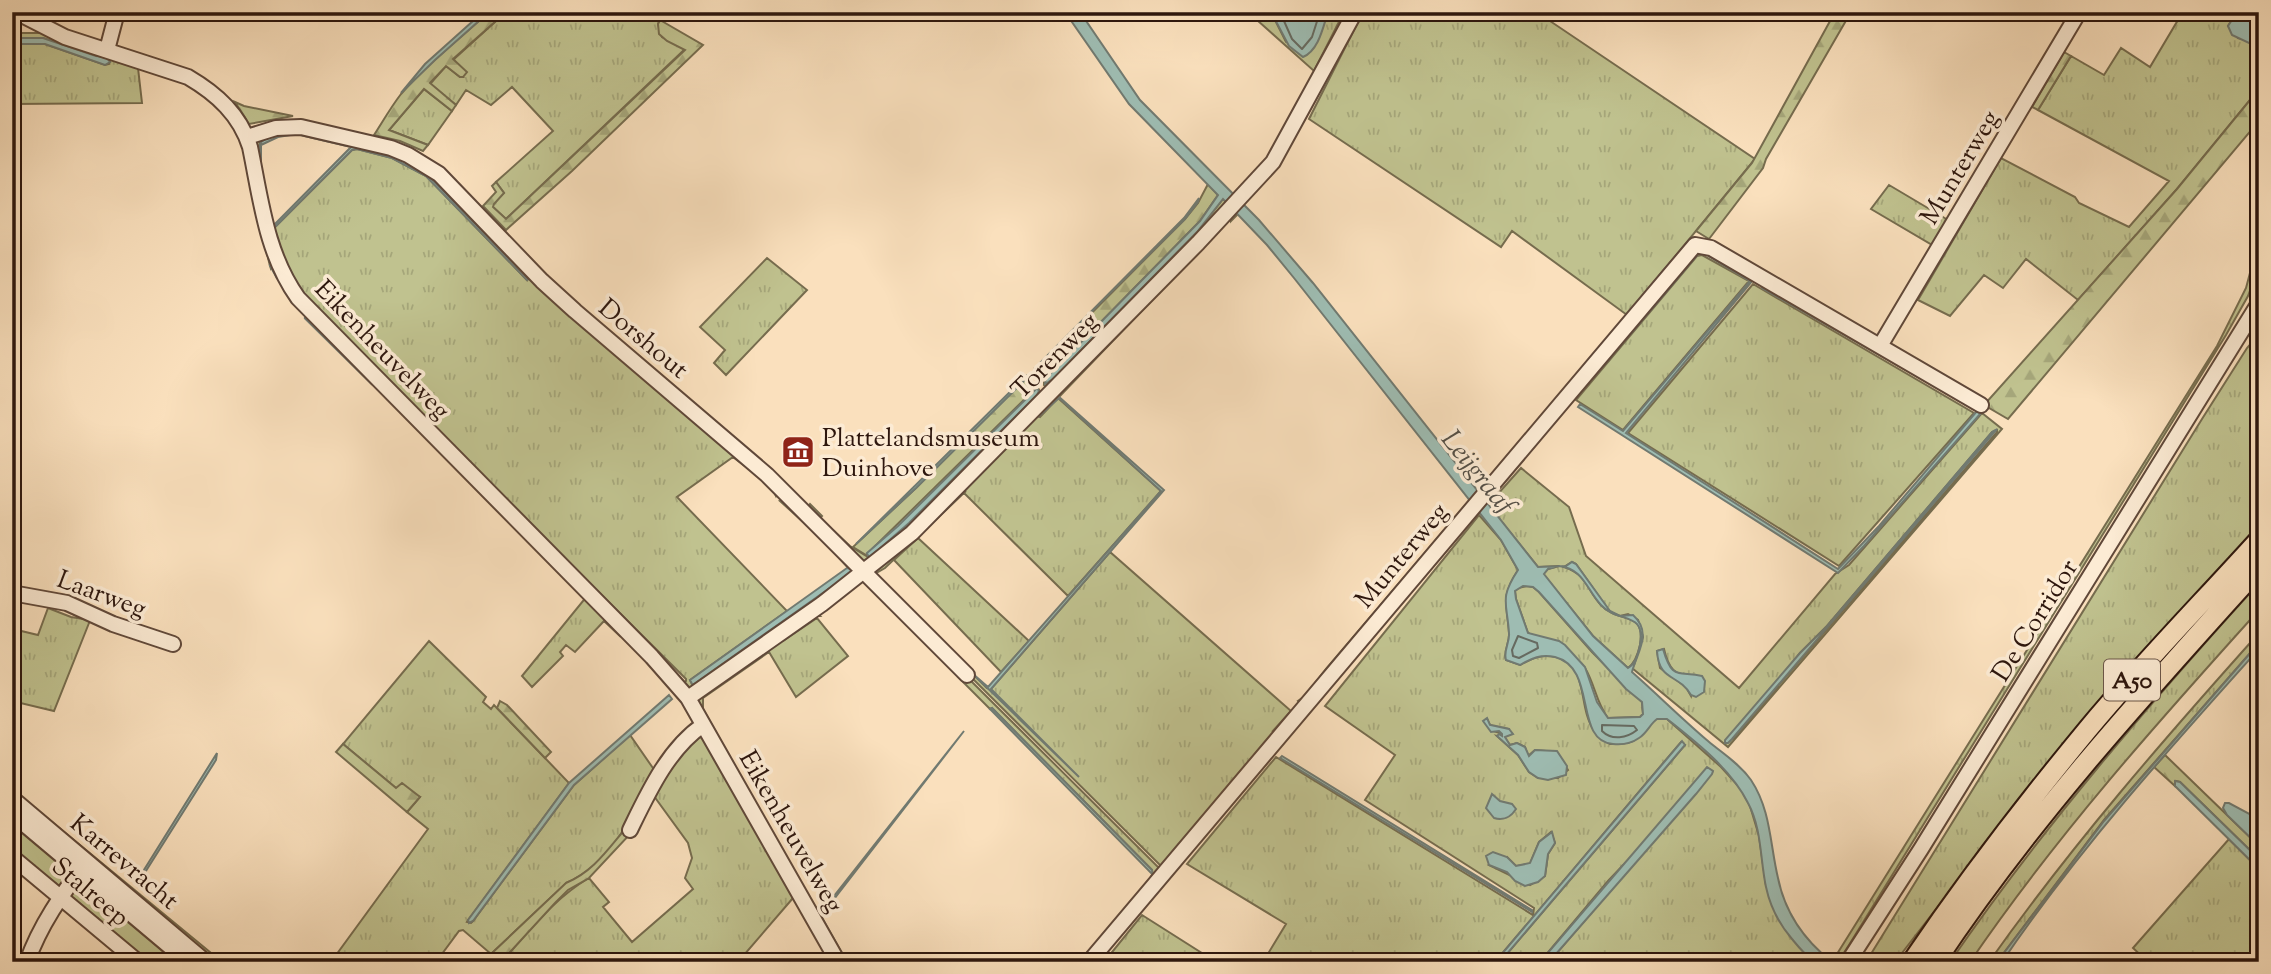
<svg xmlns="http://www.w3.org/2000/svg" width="2271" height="974" font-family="'Sorts Mill Goudy',serif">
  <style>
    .grass { fill: url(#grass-tufts); stroke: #766c4e; stroke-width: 2; fill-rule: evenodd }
    .forest { fill: url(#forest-firs); stroke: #766c4e; stroke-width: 2 }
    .water { fill: #9ebdb3; stroke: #717a71; stroke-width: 2; fill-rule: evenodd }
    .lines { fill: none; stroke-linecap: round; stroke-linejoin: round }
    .shore { stroke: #666a60; stroke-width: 2 }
    .stream { stroke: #717a71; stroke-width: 2.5 }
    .minor-casing { stroke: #604839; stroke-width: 18 }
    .highway-casing { stroke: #2d160d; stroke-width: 23 }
    .minor { stroke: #fcebd4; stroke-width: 14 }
    .highway { stroke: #fae0bd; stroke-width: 19 }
    .labels { text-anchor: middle; stroke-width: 7; stroke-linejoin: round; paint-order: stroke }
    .shield { fill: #fcebd4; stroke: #6b5649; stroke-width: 2 }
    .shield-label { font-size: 24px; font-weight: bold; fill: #2d160d }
    .street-label { font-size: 26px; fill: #2d160d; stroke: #fcebd4 }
    .poi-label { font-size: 26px; fill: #2d160d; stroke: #fcebd4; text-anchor: start }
    .water-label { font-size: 28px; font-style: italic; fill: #555047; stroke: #fcebd4 }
  </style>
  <defs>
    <pattern id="grass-tufts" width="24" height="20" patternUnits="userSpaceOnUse" patternTransform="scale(1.75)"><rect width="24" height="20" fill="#c0c28f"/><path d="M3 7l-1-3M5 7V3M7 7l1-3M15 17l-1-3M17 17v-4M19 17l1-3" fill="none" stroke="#a5a67a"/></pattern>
    <pattern id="forest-firs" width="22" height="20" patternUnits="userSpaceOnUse" patternTransform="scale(1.75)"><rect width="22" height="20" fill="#c0c28f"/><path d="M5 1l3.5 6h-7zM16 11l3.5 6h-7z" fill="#a5a67a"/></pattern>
  </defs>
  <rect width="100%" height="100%" fill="#fae0bd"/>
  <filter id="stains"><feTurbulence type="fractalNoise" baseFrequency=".00286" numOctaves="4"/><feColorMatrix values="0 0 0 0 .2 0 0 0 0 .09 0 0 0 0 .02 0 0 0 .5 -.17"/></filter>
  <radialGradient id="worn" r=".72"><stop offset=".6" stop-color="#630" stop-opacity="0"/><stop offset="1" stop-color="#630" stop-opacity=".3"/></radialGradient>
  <path class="grass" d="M506,12H645L660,20L658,24L662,37L685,49L506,219L493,207V204L504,193L496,182L553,131L512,87L491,105L466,90L456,105L430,84L446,66L460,77H463L453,60Z
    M1248,12H1271L1286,42L1313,48L1328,12H1344L1314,71Z
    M1363,12H1550L1547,19L1755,159L1627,315L1512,231L1501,247L1309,119Z
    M2218,12H2237L2228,26L2238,38L2255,42L2259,37V89L2177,189L2078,300L2026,259L2003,288L1984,275L1950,316L1918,300L2001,158L2075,197L2079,203L2129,227L2169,181L2038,110L2071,56L2104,75L2121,48L2150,67L2181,15L2201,20L2203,16Z
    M12,33H48L189,82L220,103L231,116L244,140L273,267L271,269L270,266L252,192L253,191C250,172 248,151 239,133C215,86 164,74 119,60L118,61L138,68L142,103L12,104V44H45L105,65L109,64L110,60L106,57L96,56L43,38H12Z
    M424,89L452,111L428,145L389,130Z
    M288,129L310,131L390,151L424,166L449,188L552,294L779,490L776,496C769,480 746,468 733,457L677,497L787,611L690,680L692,684H694L851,571L823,540L780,501L788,499L854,567L853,578L698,688L692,690L685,687L650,650L306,303C277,268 269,229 261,185L271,225L274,228L352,150L357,149L392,158L426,176L527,280L528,277L436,182L408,163L356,146L296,133L277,135L260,143L258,155L262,172L259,171C252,137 253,135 288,129ZM487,481L686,679V681L684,682Z
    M1889,185L1948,220L1934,246L1871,209Z
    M1223,199L1230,205L1047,388L1044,385V380L1047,384L1049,383L1197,232Z
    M1234,209L1238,214L1231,221V218L1059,397L1038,416L1040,417L1058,398L1161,491L1068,596L964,493L966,491L885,568L873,575L987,688L991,689L1110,552L1291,711L1272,732L1300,703L1298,701L1305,696L1326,669L1470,500L1473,504L1163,868L968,674L870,572Z
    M2259,239L2258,269L2248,296L2226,335L1849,945L1838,962H1832L2217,346L2246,288Z
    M1702,255L1749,281L1623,430L1576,400L1697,256Z
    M767,258L807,290L726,375L714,363L725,350L700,327Z
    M1753,284L1974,413L1839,566L1628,433Z
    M2259,334V527L2142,655L2040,775L1895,962H1866L2202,419L2247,348Z
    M1038,388L1042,395L904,535L864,562L806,509L810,504L822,516L820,518L850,546L868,557L909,523L1037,395L1039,392Z
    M1982,413L2002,429L1728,747L1632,668L1634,665L1643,637L1638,620L1628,614L1620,616L1610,612L1576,564L1572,562L1564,567C1588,575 1586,589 1601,605C1619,625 1646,609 1640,645C1638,654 1635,663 1628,668L1593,636L1543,574L1548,569L1559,566L1538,567L1488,505L1521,468L1569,507L1586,556L1739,688L1835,574L1849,565ZM1997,430V432L1732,739L1800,653L1827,626L1992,432ZM1664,649C1668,667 1675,678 1694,675L1691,696L1686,687L1660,668L1657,651Z
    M1479,515L1501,540L1518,570C1500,598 1507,603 1509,633C1510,643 1503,650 1506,660L1520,665C1533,658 1541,654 1556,657C1590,666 1577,707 1594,730C1598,735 1605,740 1610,744C1643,745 1637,734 1657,718L1667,719L1721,767L1741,789L1750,806L1759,836L1766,886L1812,959L1816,962H1549L1713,771L1608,881L1540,962H1500L1685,745L1681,742L1495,962H1263L1286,924L1187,864L1276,757L1533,915L1534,908L1365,800L1395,755L1325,706ZM1487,719L1490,725L1509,729L1508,735L1504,737L1510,745L1517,743L1525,747L1528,756L1535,750L1557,752L1568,770L1558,778H1538L1529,772L1518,755L1497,736L1502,737L1503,734L1490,730ZM1551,832L1555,843L1548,854L1545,876L1530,885L1489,865L1507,857L1516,866L1530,864L1539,842Z
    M918,538L1029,641L1001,672L894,560Z
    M2259,583V610C2157,723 2056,836 1970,962H1950C2043,827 2149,704 2259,583Z
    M1527,586L1533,587L1539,592L1592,652L1642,702L1643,714L1640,717L1608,718C1596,703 1595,684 1585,668C1577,654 1543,640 1528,633L1516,599L1515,591L1518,588Z
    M587,596L622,634L620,636L604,621L575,652L566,645L560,652L563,656L532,687L522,676Z
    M48,608L71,617L89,620L91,618L54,711L12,701V649H14L18,640L13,629L38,635Z
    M818,614L820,616H818L783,641L817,618L848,656L796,697L769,652L703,698V712L704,711L819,915L697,703L698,699Z
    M2259,633V643L2104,820L1997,962H1989C2071,846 2164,739 2259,633Z
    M429,641L486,697L483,702L491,709L494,705L569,783L467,922L471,923L473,921L574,785L630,735L655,771C634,813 612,864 566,883L491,954L463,930L459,931L436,962H331L428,829L407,812L420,797L396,788L343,744Z
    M962,672L1159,868L1160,872L1086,962H1082L1146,885L1152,875V870L992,708L990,709L958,677Z
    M698,732L704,733L817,931L816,934L776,866L793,898L738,962H501C529,932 553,899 589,878L609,902L603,907L632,942L693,889L685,878L692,858L688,843L651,792L675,754Z
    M12,789L222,962H210L12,797Z
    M12,818L70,867V875L61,885H57L12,849Z
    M2229,839L2259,869V962H2148L2133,948Z
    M86,882L185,962H143L71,903L69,894L79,883Z
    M1142,915L1216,962H1104Z"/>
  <path class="forest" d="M489,12H506L453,59L467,72L463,77H460L446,66L430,83L456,105L452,111L424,89L389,130L428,145L423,151L400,141L374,135C383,121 391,107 401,94C427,64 459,39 489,12Z
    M1835,12H1851L1766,159L1763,168L1709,239L1696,231L1752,163Z
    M660,20L703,45L572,171L506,230L483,206L496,192L492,186L496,182L504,193L494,204L493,207L506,219L685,50L667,41L659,34L658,24Z
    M2064,52L2071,56L2038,110L2032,107Z
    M2259,89V121L2008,419L1984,405L2177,189Z
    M235,102L244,106L293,116L249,124Z
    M1208,184L1218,195L1200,221L1046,378L1035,368L1042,363L1185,219L1198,203Z
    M1025,379L1036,388L866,555L853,547L916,488Z
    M500,701L507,705L551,752L545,758L497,708Z
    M343,744L396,788L402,783L420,797L407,812L336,752Z
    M2165,755L2259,846V859L2180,782L2176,781L2175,786L2154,767Z
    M626,828L632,832L589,878L568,890L555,903L501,962H498L491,954L566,883C593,872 608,849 626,828Z"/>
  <path class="water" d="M483,12H489L435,60L401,93L425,64Z
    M1065,12H1080L1140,100L1259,220L1313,283L1538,567L1566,566L1572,562L1576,564L1610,611L1620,616L1633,615C1653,633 1637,652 1632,672C1658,695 1682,719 1708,741C1722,753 1740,764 1751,780C1771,810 1770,845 1778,878C1785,913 1804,940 1832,962C1810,962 1806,956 1792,939C1780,925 1770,906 1766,887C1760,859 1762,829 1748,803C1731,769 1696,742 1667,719H1657C1650,724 1647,733 1639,738C1632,743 1622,745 1613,744C1573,741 1598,668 1555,657C1541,654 1532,658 1520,665L1506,660C1503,650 1510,643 1509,633C1507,602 1499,599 1518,570L1501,540L1294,278L1267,245L1223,199L1197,232L1053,379L1045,384L1046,378L1200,221L1218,195L1129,104ZM1559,566C1584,569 1586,589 1601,605C1618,624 1646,610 1640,645C1638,654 1636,663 1628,668L1593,636L1544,574L1548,569ZM1523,586L1533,587L1539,592L1626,689L1642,702L1643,714L1640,717L1608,718L1597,702L1585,667L1565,645L1559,641L1528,633L1516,599L1515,591Z
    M1271,12H1328C1323,27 1319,50 1303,57L1289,46Z
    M2237,12H2259V37L2255,42L2249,43L2232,35L2228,26Z
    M12,38H43L96,56L106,57L110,62L105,65L45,44H12Z
    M287,133H296L385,154L408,163L429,176L529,279L527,280L426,176L392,158L357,149L352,150L274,228L273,226L351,147L296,134L278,137L261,145V166C255,138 261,139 287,133Z
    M1199,198L1198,202L1185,219L1040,363L1184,218Z
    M1704,252L1753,280L1626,433L1838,569L1879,526L1977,411L1981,413L1864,546L1838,573L1578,407L1580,404L1623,431L1750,281L1705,254H1698L1631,333L1629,331L1696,253Z
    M1763,285L1937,388L1762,288Z
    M1025,377L1024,381L916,488L856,544Z
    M1037,388L1039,391L1037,395L909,523L869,558L867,553L898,526Z
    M1058,396L1164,490L991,689L1079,777L973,674L988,687L1161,491L1059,398L1038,417Z
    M1997,429L1732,739L1728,743H1725V740L1800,653L1827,626L1992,432Z
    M847,568L851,569V573L694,684H692L690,680Z
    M2259,643V649C2169,749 2078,850 2002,962H1997L2104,821Z
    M1663,649C1672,680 1677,671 1702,676L1705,681L1704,692L1696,697L1691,695C1678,673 1659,682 1657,651Z
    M669,695L672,699L574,785L473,921L469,923L468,920L569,783Z
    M992,708L1152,870L1153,875L990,709Z
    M1487,718L1490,725L1509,729L1513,734L1505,737L1510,745L1517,743L1525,747L1529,756L1535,750L1557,751L1567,766L1566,775L1548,780L1538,778L1529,772L1518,755L1497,736L1499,734L1502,736V734L1499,731L1491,732L1483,721Z
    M964,731L821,916L847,962H844L819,915Z
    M1682,741L1685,745L1500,962H1495Z
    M217,753L216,760L139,882L137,881Z
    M1282,756L1532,910V912L1280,758Z
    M1707,767L1713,771L1712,774L1696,794L1549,962H1540Z
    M2175,781L2180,782L2259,859V869L2175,786Z
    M1492,794L1500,801L1512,804L1516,809C1511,817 1503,821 1494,818L1486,808Z
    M2225,803H2229L2259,819V846L2227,815L2223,808Z
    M1552,832L1555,843L1548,854L1545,876L1538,882L1525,886L1515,881L1507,872L1489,865L1486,856L1493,852L1507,857L1516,866L1530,863L1539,842Z"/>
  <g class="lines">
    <path class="shore" d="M1280,12L1292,39L1302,49L1312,37L1320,12
      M1518,636L1537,643L1538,648L1519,658L1513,656L1512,650Z
      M1602,725L1634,726L1637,730C1627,738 1612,741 1602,731Z"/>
    <path class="stream" d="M270,265L277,278
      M305,318L372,384"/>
    <defs>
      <path id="minor" d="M16,12L65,37L188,77C217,94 240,115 250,147C261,200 266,253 298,298L652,657L688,698L838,962
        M107,50L117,12
        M247,137L276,128L301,127L391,148L408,155L439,174L542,281L575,311L767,475L967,675
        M1880,346L2079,12
        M12,593L67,603L113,624L173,644
        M688,698L822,604L912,533L1198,243L1273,162L1355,12
        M12,798L206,962
        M12,814L188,962
        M630,830C648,793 668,749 703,725
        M12,857L138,962
        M27,962C40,925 62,894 85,864
        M1089,962L1695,245L1711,248L1981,405
        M1848,962L1921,849L2259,303"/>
      <path id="highway" d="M1912,962C1967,881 2026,804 2088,729C2142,664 2202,603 2259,540
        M1935,962C2029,820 2145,693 2259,567"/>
    </defs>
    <use href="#minor" class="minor-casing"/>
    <use href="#highway" class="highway-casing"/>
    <use href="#minor" class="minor"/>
    <use href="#highway" class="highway"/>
  </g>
  <defs>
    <symbol id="museum-square" viewBox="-11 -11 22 22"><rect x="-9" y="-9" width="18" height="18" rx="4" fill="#8f2418" stroke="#fcebd4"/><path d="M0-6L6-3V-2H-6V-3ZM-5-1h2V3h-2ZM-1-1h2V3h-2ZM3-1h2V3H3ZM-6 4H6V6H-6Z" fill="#fff"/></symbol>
  </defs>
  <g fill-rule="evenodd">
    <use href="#museum-square" x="779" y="433" width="38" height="38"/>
  </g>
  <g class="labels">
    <rect class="shield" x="2104" y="659.5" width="56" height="41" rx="5"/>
    <g class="shield-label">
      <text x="2132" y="688">A50</text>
    </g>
    <g class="street-label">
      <text transform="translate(1959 167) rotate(-59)" y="9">Munterweg</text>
      <text transform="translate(644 338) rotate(40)" y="9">Dorshout</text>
      <text transform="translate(383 349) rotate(46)" y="9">Eikenheuvelweg</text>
      <text transform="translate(1054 355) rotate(-45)" y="9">Torenweg</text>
      <text transform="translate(1401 555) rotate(-50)" y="9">Munterweg</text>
      <text transform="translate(102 593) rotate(20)" y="9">Laarweg</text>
      <text transform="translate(2034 620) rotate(-58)" y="9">De Corridor</text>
      <text transform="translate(792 831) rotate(60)" y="9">Eikenheuvelweg</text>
      <text transform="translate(125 861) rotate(40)" y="9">Karrevracht</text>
      <text transform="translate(91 891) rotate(40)" y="9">Stalreep</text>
    </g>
    <g class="poi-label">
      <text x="822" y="446">Plattelandsmuseum<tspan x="822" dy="30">Duinhove</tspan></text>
    </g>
    <g class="water-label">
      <text transform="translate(1479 471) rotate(51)" y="10">Leijgraaf</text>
    </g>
  </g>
  <rect width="2271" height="974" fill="none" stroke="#fae0bd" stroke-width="42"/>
  <rect x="14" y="14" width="2243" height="946" fill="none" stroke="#2d160d" stroke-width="3.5"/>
  <rect x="21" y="21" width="2229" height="932" fill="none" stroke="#2d160d" stroke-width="2"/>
  <rect width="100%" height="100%" filter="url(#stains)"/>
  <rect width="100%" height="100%" fill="url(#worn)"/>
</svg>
